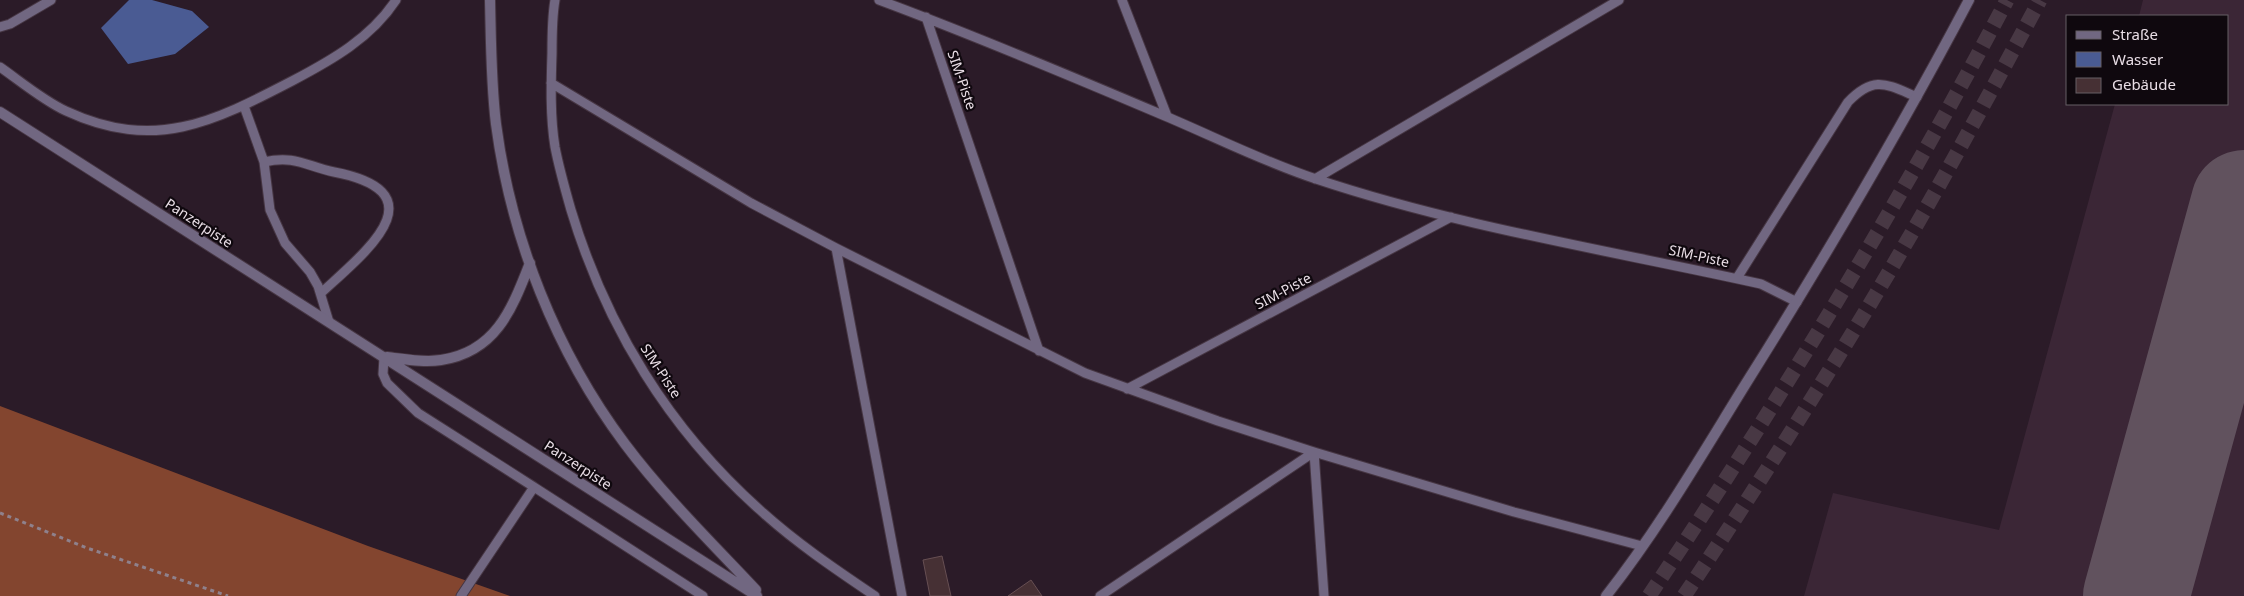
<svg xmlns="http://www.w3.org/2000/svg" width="2244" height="596" font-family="'Noto Sans',sans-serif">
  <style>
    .built { fill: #3b2636 }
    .forest { fill: #83452f }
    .water { fill: #4a5b93 }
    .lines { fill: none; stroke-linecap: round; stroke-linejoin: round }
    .runway { stroke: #61525e; stroke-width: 106 }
    .building { fill: #463034; stroke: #674f53 }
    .highway-tunnel { stroke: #483844; stroke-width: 15; stroke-dasharray: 15 8; stroke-linecap: butt }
    .lane-casing { stroke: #463643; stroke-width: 11 }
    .street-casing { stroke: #463643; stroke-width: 12 }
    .path { stroke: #8f818c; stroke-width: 3; stroke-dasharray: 4 4; stroke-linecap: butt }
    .lane { stroke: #716781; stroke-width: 9 }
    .street { stroke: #716781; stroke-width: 10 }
    .labels { text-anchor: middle; stroke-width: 4.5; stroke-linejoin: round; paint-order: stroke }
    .street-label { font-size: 14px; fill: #e9dee6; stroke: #0f080e }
  </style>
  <rect width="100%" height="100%" fill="#2b1b28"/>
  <path class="built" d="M2143,0H2244V596H1804L1833,493L1999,530L2115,104H2228V16H2139Z"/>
  <path class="forest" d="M0,406L368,546L510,596H0Z"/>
  <path class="water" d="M129,0H152L192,11L209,27L175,54L128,64L101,28Z"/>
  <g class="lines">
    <path class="runway" d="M2136,596L2244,203"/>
  </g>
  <path class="building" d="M942,556L951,596H930L923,560Z
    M1031,580L1042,596H1008Z"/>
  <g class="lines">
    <path class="highway-tunnel" d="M1649,596C1778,403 1899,205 2007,0
      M1684,596C1750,497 1815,396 1876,294C1934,197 1987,99 2040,0"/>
    <defs>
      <path id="lane" d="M555,0C552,17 552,35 552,53C551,84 550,116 555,147C559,168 565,189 571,210C606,326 669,429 760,510C795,542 835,569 875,596
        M879,0C976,36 1071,76 1165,116C1215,137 1264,162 1316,179C1460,227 1613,251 1761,284L1797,302
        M1122,0L1167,116
        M926,17L1039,351
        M0,27L10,24L51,0
        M0,67C20,81 44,101 66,111C155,152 213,122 292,81C332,60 371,38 396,0
        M551,83L751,203L836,248L1085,373L1218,421L1314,452L1514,512L1642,546
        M244,106L264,162L270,210L285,243L310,272L318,286L329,322
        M264,162C295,155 306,166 334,172C443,193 363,254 321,293
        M1315,179L1619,0
        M836,248L902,596
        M1737,278L1848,102C1874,75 1886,84 1917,97
        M384,357L383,374L387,383L418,413L534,487L461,596
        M1127,389L1451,217
        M1314,452L1324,596
        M534,487L703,596
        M1100,596L1314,452"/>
      <path id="street" d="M490,0C491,42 491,83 496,124C511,238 556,352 625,444C664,496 711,542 756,590
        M0,112L757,596
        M387,357C404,359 424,363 441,360C496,352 512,309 530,263
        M1606,596C1658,530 1701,456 1745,385C1824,259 1900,131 1969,0"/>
    </defs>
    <use href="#lane" class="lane-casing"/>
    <use href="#street" class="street-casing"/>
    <path class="path" d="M0,513L87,548L228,596"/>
    <use href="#lane" class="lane"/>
    <use href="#street" class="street"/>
  </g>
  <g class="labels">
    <g class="street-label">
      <text transform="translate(962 80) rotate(71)" y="5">SIM-Piste</text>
      <text transform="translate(199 223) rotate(33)" y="5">Panzerpiste</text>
      <text transform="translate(1699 256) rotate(12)" y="5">SIM-Piste</text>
      <text transform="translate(1283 291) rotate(-28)" y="5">SIM-Piste</text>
      <text transform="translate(661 371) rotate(57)" y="5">SIM-Piste</text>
      <text transform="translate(578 465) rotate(33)" y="5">Panzerpiste</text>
    </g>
  </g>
  <rect x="2066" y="15" width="162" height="90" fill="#0f080e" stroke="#665e64"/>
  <rect x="2076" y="31" width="25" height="8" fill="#716781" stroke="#665e64"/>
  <text x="2112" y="40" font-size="15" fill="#e9dee6">Straße</text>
  <rect x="2076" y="52" width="25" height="15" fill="#4a5b93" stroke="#665e64"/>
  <text x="2112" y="65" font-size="15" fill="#e9dee6">Wasser</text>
  <rect x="2076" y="78" width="25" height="15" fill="#463034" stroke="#665e64"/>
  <text x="2112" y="90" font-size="15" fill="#e9dee6">Gebäude</text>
</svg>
